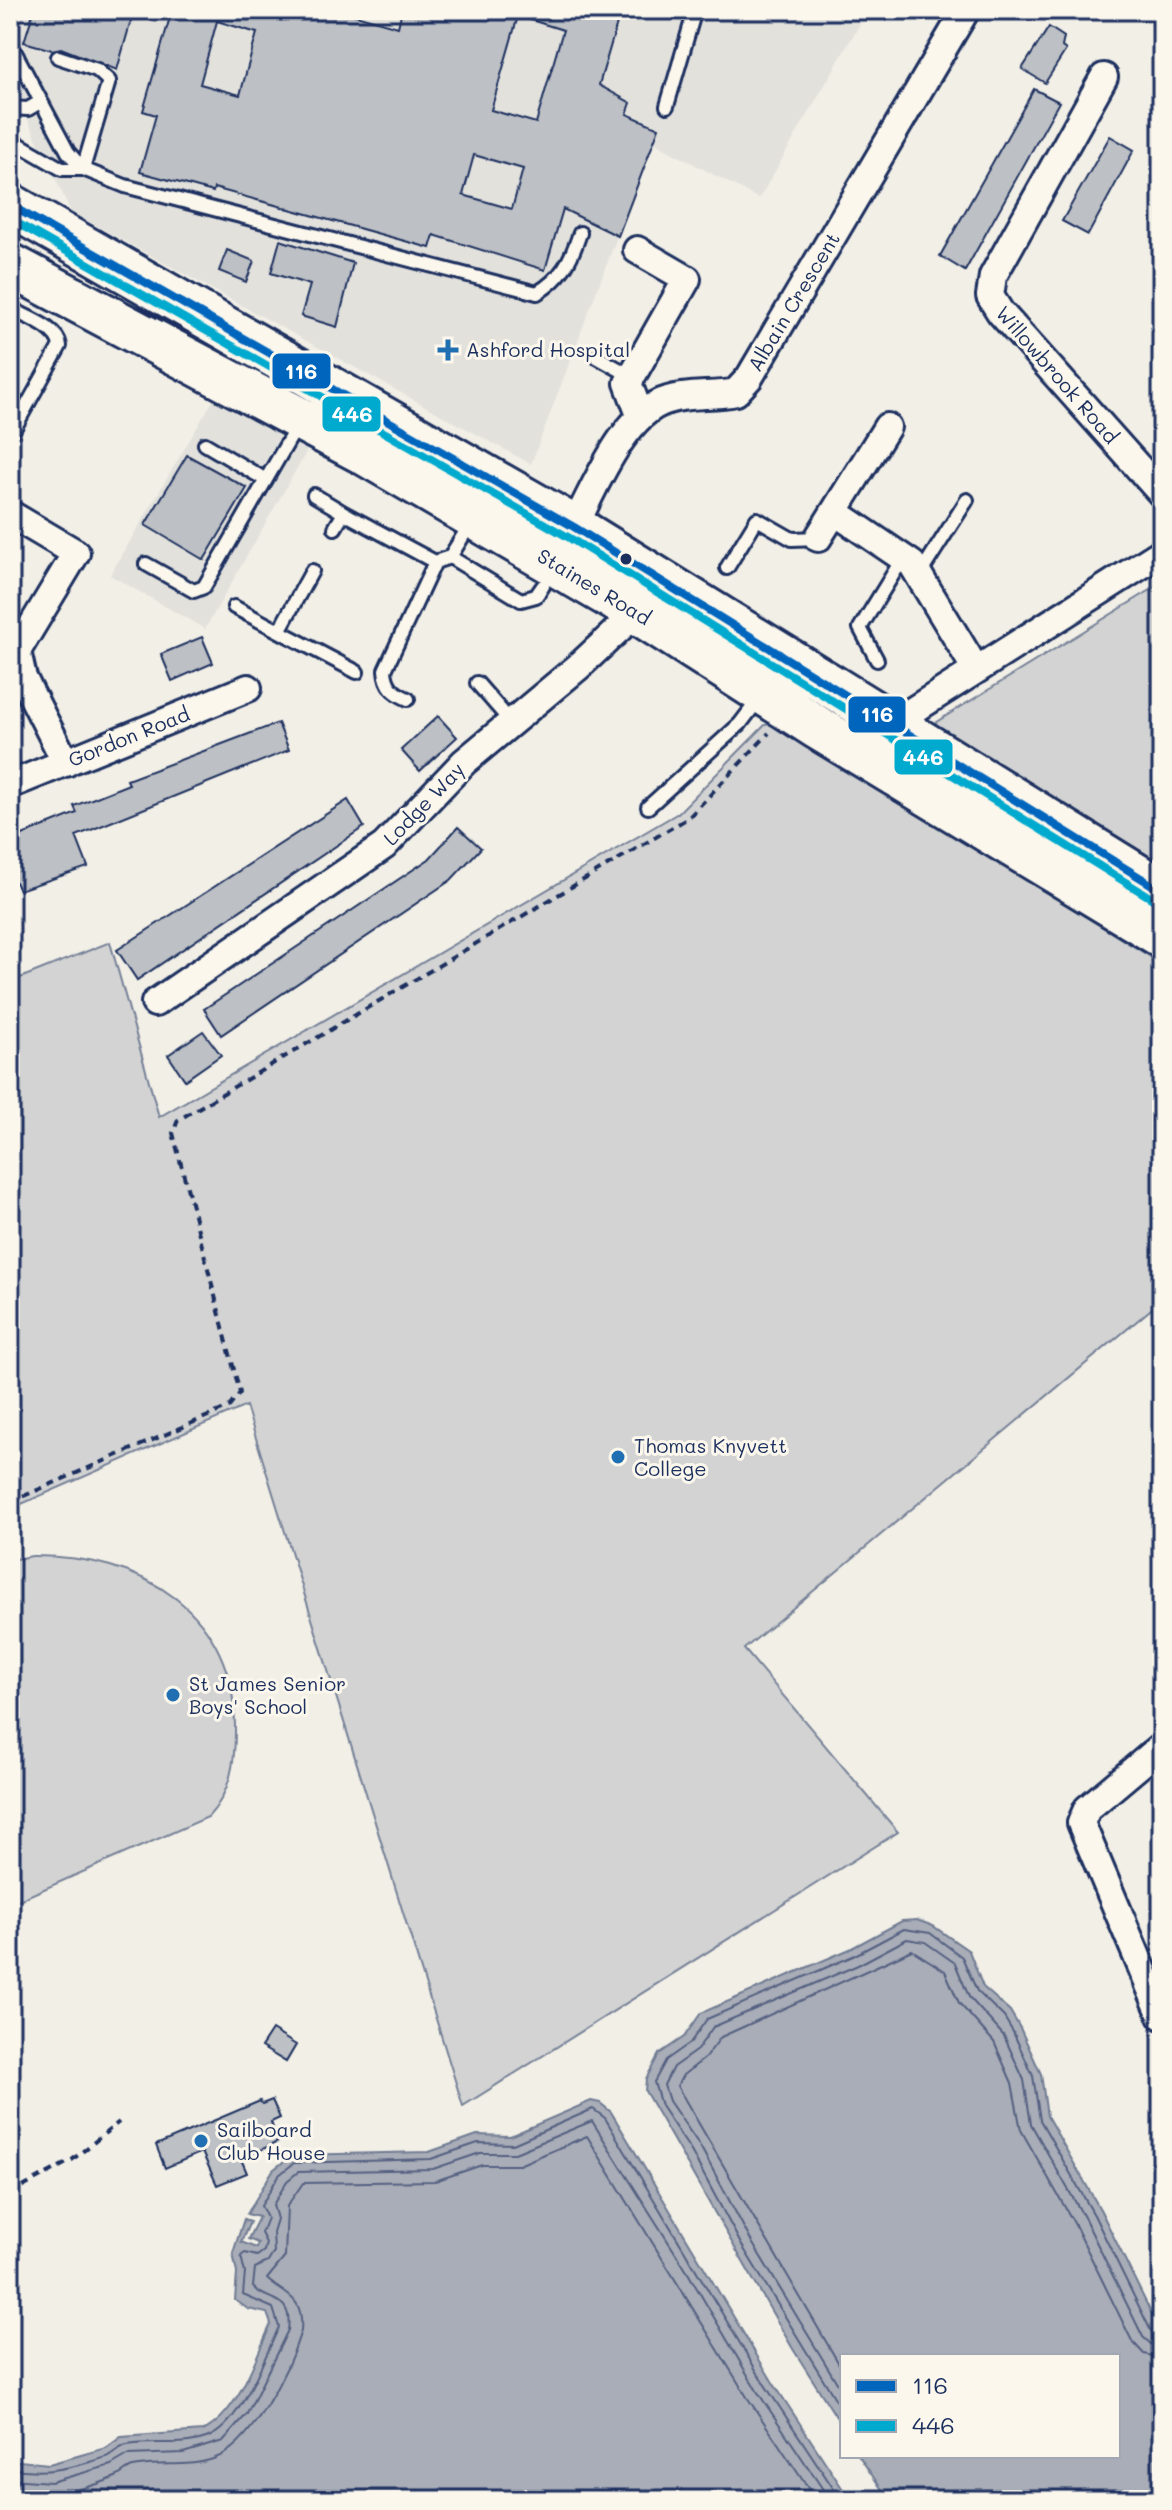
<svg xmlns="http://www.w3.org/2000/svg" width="1172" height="2510" font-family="Mali,sans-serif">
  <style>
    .built { fill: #e2e1dc }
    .green { fill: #d2d3d2; stroke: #768198; stroke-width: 2 }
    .water { fill: #a9adb7; stroke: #707b93; stroke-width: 2 }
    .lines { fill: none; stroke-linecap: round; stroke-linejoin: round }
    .shore { stroke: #546182; stroke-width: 2 }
    .building { fill: #bdc0c4; stroke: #1b2f5e; stroke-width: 2; fill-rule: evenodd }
    .service-casing { stroke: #1b2f5e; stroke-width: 18 }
    .minor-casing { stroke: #1b2f5e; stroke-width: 32 }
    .trunk-casing { stroke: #1b2f5e; stroke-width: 48 }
    .path { stroke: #1b2f5e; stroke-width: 4; stroke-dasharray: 8 6; stroke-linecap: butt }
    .service { stroke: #fbf7ec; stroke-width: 12 }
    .minor { stroke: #fbf7ec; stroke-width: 26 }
    .trunk { stroke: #fbf7ec; stroke-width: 42 }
    .bus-1-casing { stroke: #fbf7ec; stroke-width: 14 }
    .bus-2-casing { stroke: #fbf7ec; stroke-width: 14 }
    .bus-1 { stroke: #0065bd; stroke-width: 8 }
    .bus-2 { stroke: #00a9ce; stroke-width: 8 }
    .poi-dot { fill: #1f6fb2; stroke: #fbf7ec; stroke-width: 3 }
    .bus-dot { fill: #1b2f5e; stroke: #fbf7ec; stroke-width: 3 }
    .labels { text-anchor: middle; stroke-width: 6; stroke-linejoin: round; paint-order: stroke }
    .street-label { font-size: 20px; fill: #1b2f5e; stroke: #fbf7ec }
    .poi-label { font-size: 20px; fill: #1b2f5e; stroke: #fbf7ec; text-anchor: start }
    .line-badge { stroke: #fbf7ec; stroke-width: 3 }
    .badge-label { font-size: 22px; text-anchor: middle; font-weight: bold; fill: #fff }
  </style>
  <rect width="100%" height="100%" fill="#f2efe6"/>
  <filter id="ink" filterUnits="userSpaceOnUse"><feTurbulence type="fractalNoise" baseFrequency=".0125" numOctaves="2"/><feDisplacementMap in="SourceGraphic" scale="16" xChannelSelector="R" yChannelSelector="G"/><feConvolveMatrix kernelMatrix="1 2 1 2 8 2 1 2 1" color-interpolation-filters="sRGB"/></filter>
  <g filter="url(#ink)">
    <path class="built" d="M10,10H868L759,199L653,142L531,464L71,212L10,82Z
      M215,397L308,449L205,629L110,575Z"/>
    <path class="green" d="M1162,583V862L1157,864L933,724Z
      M774,724L1162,964V1300L744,1649L898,1832L463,2106L246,1406L10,1509V982L110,942L159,1117L678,813L765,725Z
      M32,1556C142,1555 237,1611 235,1732C235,1763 230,1794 208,1817L10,1904V1560Z"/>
    <path class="water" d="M917,1920L933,1926L969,1951L983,1987L1010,2011L1020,2028L1041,2074L1047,2116L1101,2211L1162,2335V2500H889L859,2456H1118V2356H842V2426L793,2349L645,2091L646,2079L659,2054L684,2037L701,2013L850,1949L902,1921Z
      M591,2101L600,2103L611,2112L772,2381L850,2500H10V2460L49,2464L106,2448L121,2437L203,2431C239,2413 255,2358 271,2324L267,2313L248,2309L235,2300L237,2273L233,2253L244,2219L250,2222L241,2242L256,2248L258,2243L248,2239L259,2217L247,2214L273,2170L292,2155L429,2152L477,2135L510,2136Z"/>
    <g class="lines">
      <path class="shore" d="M842,2369L677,2086L683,2075L705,2058L721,2037L912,1950L945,1971L959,2003L994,2042L1012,2083L1021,2130L1075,2225L1132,2341L1144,2354L1162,2358
        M842,2391L750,2239L700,2146L669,2101L664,2085L673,2067L697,2050L713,2027L858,1965L907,1939L925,1942L955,1963L969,1997L1004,2036L1024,2080L1031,2124L1085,2219L1143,2337L1152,2345L1162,2346
        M842,2410L741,2244L691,2151L661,2106L654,2082L666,2060L690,2043L707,2019L853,1956L904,1929L930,1933L962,1957L977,1991L1004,2017L1013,2032L1033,2076L1040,2120L1094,2215L1151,2331L1162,2336
        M10,2468C44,2475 73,2468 106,2457C113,2454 119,2447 127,2445C153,2440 181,2447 206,2438C240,2427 264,2358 279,2327L273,2308L243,2295L245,2273L241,2256L245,2253L257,2256L264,2251L266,2243L261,2233L267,2218L261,2206L279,2175L294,2163L431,2159L478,2143L513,2144L593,2109L605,2118L765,2385L841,2500
        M10,2479L51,2482L111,2465L128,2455L183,2453L223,2441L247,2414L288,2330C293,2294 267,2303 253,2287L255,2268L268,2262L274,2252L273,2232L277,2219L273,2205L287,2181L298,2172L433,2169L480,2153H515L592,2121L688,2273L757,2391L830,2500
        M10,2491C46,2498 84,2491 118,2476C123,2473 128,2468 133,2467C159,2461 187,2468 213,2459C252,2446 289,2369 301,2331C304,2295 285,2296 267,2279L285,2257L287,2206L303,2183L435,2181L482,2165H519L587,2136L747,2397L816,2500"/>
    </g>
    <path class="building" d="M34,10H134L117,70L61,48L52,50L24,42Z
      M172,10H338L398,27L402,10H621L599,85L631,103L627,114L659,128L618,236L563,209L545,270L434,235L430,248L214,188L213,192L140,172L156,115L143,111ZM518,16L563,30L536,123L491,110ZM217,21L257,33L240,95L200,84ZM474,155L523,169L512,209L463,195Z
      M1049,27L1064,37L1062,47L1066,50L1045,83L1022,69Z
      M1034,89L1059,102L965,271L940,256Z
      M1110,136L1134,150L1088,235L1062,221Z
      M280,240L353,263L337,327L301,316L310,285L271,273Z
      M227,250L254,261L246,282L219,271Z
      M187,455L247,488L204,560L145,525Z
      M202,637L213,663L172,681L161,654Z
      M438,716L457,737L420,771L401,750Z
      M278,723L289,750L76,836L88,867L19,890L15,882L10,884V840L77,813L74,806L129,784L127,780Z
      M348,800L364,827L137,980L117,950Z
      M458,827L481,848L451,880L221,1035L204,1009L429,859Z
      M203,1031L221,1055L185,1080L168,1055Z
      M272,2030L296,2045L286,2062L261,2047Z
      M272,2100L280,2118L271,2122L278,2142L241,2159L247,2173L217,2185L202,2152L165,2168L156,2145L260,2101L262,2104Z"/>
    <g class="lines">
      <defs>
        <path id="service" d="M10,43L68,152L83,169L125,186L537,293C562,278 571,260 580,233
          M667,106L695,10
          M10,108L28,109L40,102
          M10,139L62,169H83L109,81L97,70L58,57
          M10,308C25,317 58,327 60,346L10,436
          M597,357L631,376
          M205,444L266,480
          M314,495L344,513
          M335,528L344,513L435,562L450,557L471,523
          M450,557L521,600L536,596L543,586
          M146,564L194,591L204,587L297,426
          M727,568L757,519L792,539L818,538
          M312,571L279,631L357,672
          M918,577L967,500
          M234,607L279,631
          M877,660L860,628L903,558
          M477,683L511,722
          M408,699C394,693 386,686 385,670L435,562
          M648,807L740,724L759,699"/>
        <path id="minor" d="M1104,77L993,276L990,296L1000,312L1162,494
          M637,250L687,279L628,383L640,415
          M835,512L912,564L975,668
          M10,514L76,553L17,651L23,678L66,763
          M574,527C594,489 624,412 668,400C690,393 714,397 736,392L749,378L966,10
          M818,538L887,427
          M894,727L901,718L1162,552
          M10,785L248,688
          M155,1003L384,846L464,762L578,667L637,612
          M1162,1746L1087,1809L1081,1823L1162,2016"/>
        <path id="trunk" d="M10,205L574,527L1162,891
          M10,265L364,453L474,517L637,612L818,728L1162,936"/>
      </defs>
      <use href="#service" class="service-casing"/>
      <use href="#minor" class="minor-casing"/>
      <use href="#trunk" class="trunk-casing"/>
      <path class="path" d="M10,1502L229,1407L240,1393L173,1133L178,1120L688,818L769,733
        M10,2194L72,2160L119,2122"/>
      <use href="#service" class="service"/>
      <use href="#minor" class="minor"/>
      <use href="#trunk" class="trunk"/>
      <defs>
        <path id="bus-1" d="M10,205L574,527L1162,891"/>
        <path id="bus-2" d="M10,219L568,537L1156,901"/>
      </defs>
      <use href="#bus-1" class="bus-1-casing"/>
      <use href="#bus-2" class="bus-2-casing"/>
      <use href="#bus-1" class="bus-1"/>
      <use href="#bus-2" class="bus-2"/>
    </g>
  </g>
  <g class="poi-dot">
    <path d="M444 338h8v8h8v8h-8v8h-8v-8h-8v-8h8z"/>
    <circle cx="618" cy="1457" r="8"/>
    <circle cx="173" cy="1695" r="8"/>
    <circle cx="201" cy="2141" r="8"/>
  </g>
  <circle class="bus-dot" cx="626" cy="559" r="7"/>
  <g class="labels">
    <g class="street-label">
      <text transform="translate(794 302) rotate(-59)" y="7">Albain Crescent</text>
      <text transform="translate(1057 375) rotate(49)" y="7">Willowbrook Road</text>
      <text transform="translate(594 587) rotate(31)" y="7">Staines Road</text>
      <text transform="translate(129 737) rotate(-22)" y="7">Gordon Road</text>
      <text transform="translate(424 804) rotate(-46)" y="7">Lodge Way</text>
    </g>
    <g class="poi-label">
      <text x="466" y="357">Ashford Hospital</text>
      <text x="634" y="1453">Thomas Knyvett<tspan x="634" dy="23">College</tspan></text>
      <text x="189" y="1691">St James Senior<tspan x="189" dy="23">Boys' School</tspan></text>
      <text x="217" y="2137">Sailboard<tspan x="217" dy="23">Club House</tspan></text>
    </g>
  </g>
  <g class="line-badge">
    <rect x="271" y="352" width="61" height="38" rx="8" fill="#0065bd"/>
    <rect x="321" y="395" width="61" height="38" rx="8" fill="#00a9ce"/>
    <rect x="847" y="695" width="60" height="39" rx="8" fill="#0065bd"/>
    <rect x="893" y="738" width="61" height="38" rx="8" fill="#00a9ce"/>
  </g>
  <g class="badge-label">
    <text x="301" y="379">116</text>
    <text x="352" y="422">446</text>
    <text x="877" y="722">116</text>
    <text x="923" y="765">446</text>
  </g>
  <rect width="1172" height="2510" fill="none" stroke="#fbf7ec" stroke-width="40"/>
  <rect x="20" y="20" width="1132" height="2470" fill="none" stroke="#1b2f5e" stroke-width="3" filter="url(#ink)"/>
  <rect x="840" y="2354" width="280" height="104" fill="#fbf7ec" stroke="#a1a7b3" stroke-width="2"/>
  <rect x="856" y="2380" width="40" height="12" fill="#0065bd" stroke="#a1a7b3" stroke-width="2"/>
  <text x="912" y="2394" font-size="24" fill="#1b2f5e">116</text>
  <rect x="856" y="2420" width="40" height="12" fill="#00a9ce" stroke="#a1a7b3" stroke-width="2"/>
  <text x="912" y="2434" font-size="24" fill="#1b2f5e">446</text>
</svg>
